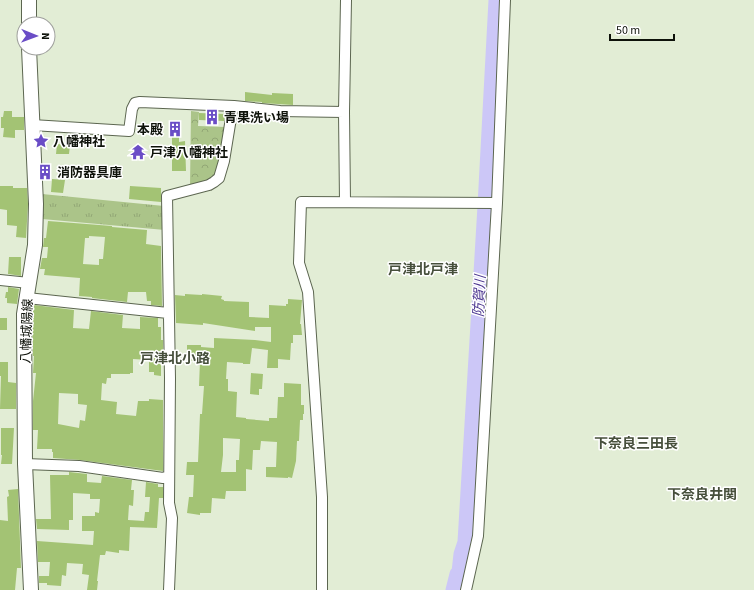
<svg xmlns="http://www.w3.org/2000/svg" width="754" height="590" font-family="'Source Sans 3','Noto Sans JP',sans-serif">
  <style>
    .grass { fill: url(#grass-tufts) }
    .forest { fill: url(#forest-crowns) }
    .lines { fill: none; stroke-linecap: round; stroke-linejoin: round }
    .river { stroke: #ccc7f7; stroke-width: 15 }
    .building { fill: #a3c374; fill-rule: evenodd }
    .street-casing { stroke: #5c6650; stroke-width: 12 }
    .secondary-casing { stroke: #5c6650; stroke-width: 16 }
    .street { stroke: #fff; stroke-width: 10 }
    .secondary { stroke: #fff; stroke-width: 14 }
    .labels { text-anchor: middle; stroke-width: 3; stroke-linejoin: round; paint-order: stroke }
    .poi-label { font-size: 13px; font-weight: bold; fill: #0e120a; stroke: #fff; text-anchor: start }
    .street-label { font-size: 13px; fill: #0e120a; stroke: #fff }
    .neighbourhood-label { font-size: 14px; font-weight: bold; fill: #464f3b; stroke: #fff }
    .water-label { font-size: 14px; font-style: italic; fill: #4c3790; stroke: #fff }
  </style>
  <defs>
    <pattern id="grass-tufts" width="24" height="20" patternUnits="userSpaceOnUse"><rect width="24" height="20" fill="#abc489"/><path d="M3 7l-1-3M5 7V3M7 7l1-3M15 17l-1-3M17 17v-4M19 17l1-3" fill="none" stroke="#92a775"/></pattern>
    <pattern id="forest-crowns" width="20" height="18" patternUnits="userSpaceOnUse"><rect width="20" height="18" fill="#abc489"/><path d="M2 6a3 3 0 1 1 6 0M12 15a3 3 0 1 1 6 0" fill="none" stroke="#92a775"/></pattern>
  </defs>
  <rect width="100%" height="100%" fill="#e2edd5"/>
  <path class="grass" d="M42,194L164,206L165,230L42,219Z"/>
  <path class="forest" d="M191,111L199,112L198,126L225,127L221,161L215,179L190,186Z"/>
  <g class="lines">
    <path class="river" d="M453,590L457,574L459,572L461,554L465,542L485,206L496,0"/>
  </g>
  <path class="building" d="M245,92L272,95V93L293,94V105L278,104L262,103V102L245,101Z
    M4,111H12V117H24V130H15V138L3,137L4,128H1V117H3Z
    M199,113L225,114L224,121L199,120Z
    M170,128H179V142L185,141L186,171H172V135H170Z
    M57,144L70,145L69,154H56Z
    M52,179L65,180L63,193L51,192Z
    M0,186H13V188H27L28,204L26,238L16,237L17,226L7,225V210L0,209Z
    M130,186L161,188V202L129,199Z
    M48,221L112,226V227L147,230L146,244L161,246L162,306L151,305V301H147L146,292H128L127,302L92,298V297L79,296L80,278L44,275L45,269H40L42,258H47L48,247H43L44,238H46ZM89,236L105,237L103,259H99V265L83,264L85,238H89Z
    M9,257H21V276L9,274H8Z
    M8,287L19,289L17,304L7,303V298H5L6,292H8Z
    M185,294L202,295V294L222,296L221,299L224,300V301L249,302V317L269,318V305L286,306V304H288V299L302,300L300,324H301L302,335H293V343H291L290,360L278,359V368H267L268,350L252,348L250,364H243V363L227,362L226,379H228V391L237,392L236,417L246,418V419L269,421V418H277L278,397H284V383L301,384V405H304V414H303V420H300L299,441H297L296,461L292,478L288,477V478L266,477V467H276L277,442L261,441L260,450H253L252,470L246,469V491H226L225,499L212,498L211,513H200V515L187,513L189,497H193L194,475H186L187,462H198L200,414H202L204,386H199L200,361H187V345H201V347L214,348V338L255,340L271,342V327H255V331L203,323V325L176,323L175,295L185,296ZM223,438L240,439L239,460H236V472H221L223,455Z
    M34,305L74,310L73,328L89,329L91,311L123,315L122,328L140,329V317L158,318V327H161V340H163V359H161V376L154,375V372H149V360L133,359V373H130V374H111V378H107L106,384L102,383L101,400L117,402L116,414L136,416L138,401H149V399L163,400V471L80,460L53,458V452H52V449H37L38,430H33V401L36,373H33L34,356H33L32,315ZM59,393L78,394V404L87,405L85,421L80,420L79,428L58,424Z
    M0,318H7V330H0Z
    M0,362H8V382L16,383V409H0L1,376H0Z
    M251,373L263,374L262,389H259V395L250,394Z
    M1,428H14L12,464H1L2,455H1Z
    M69,472L87,474V482L101,483L102,476L132,480L131,490H134L133,506L129,505L128,520L144,521L145,512H149L150,497H145L146,482L158,484V487H163V498H159L157,528L130,527L129,551L119,550V553L106,551L105,555H100L97,581H98L97,590H87L89,575L82,574L83,564L67,563L66,576L62,575L61,586L47,585V583H39V576H49L50,562H38L37,541L93,545L94,531H82V516H95V512L99,513L100,499H90V494L73,493V520H69V530L37,529L36,519H51L50,475H69Z
    M18,489L21,568H17L15,590H0V520L8,521L7,497L9,496L8,490Z"/>
  <g class="lines">
    <defs>
      <path id="street" d="M32,125L129,131L132,109L135,103L140,102L234,106L280,111L344,112
        M345,202L344,112L346,0
        M0,280L29,283
        M27,298L168,313
        M25,464L79,466L163,478L169,476
        M169,590L172,518L169,503L170,378L167,196L209,185L214,182L219,178L224,161L232,112L234,106
        M322,590V497L308,292L299,263L301,202L497,203
        M466,590L478,536L497,203L505,0"/>
      <path id="secondary" d="M29,24V0
        M29,48L36,204L35,245L24,314L25,464L31,590"/>
    </defs>
    <use href="#street" class="street-casing"/>
    <use href="#secondary" class="secondary-casing"/>
    <use href="#street" class="street"/>
    <use href="#secondary" class="secondary"/>
  </g>
  <defs>
    <symbol id="building-bare" viewBox="-9 -9 18 18"><path d="M-4-6H4V6H1V3H-1V6H-4ZM-2.5-4.3h1.7v1.8h-1.7ZM.8-4.3h1.7v1.8H.8ZM-2.5-1h1.7V.8h-1.7ZM.8-1h1.7V.8H.8Z" fill="#6a4dc6" stroke="#fff" stroke-width="2.5" paint-order="stroke"/></symbol>
    <symbol id="sight-bare" viewBox="-9 -9 18 18"><path d="M0-6L1.8-2.2L6-1.7L2.9 1.2L3.7 5.4L0 3.3L-3.7 5.4L-2.9 1.2L-6-1.7L-1.8-2.2Z" fill="#6a4dc6" stroke="#fff" stroke-width="2.5" paint-order="stroke"/></symbol>
    <symbol id="temple-bare" viewBox="-9 -9 18 18"><path d="M0-6L5-2H3V0L6.5 2.5H4V6H1.5V3h-3V6H-4V2.5H-6.5L-3 0V-2H-5Z" fill="#6a4dc6" stroke="#fff" stroke-width="2.5" paint-order="stroke"/></symbol>
  </defs>
  <g fill-rule="evenodd">
    <use href="#building-bare" x="201" y="106" width="22" height="22"/>
    <use href="#building-bare" x="164" y="118" width="22" height="22"/>
    <use href="#sight-bare" x="30" y="130" width="22" height="22"/>
    <use href="#temple-bare" x="127" y="141" width="22" height="22"/>
    <use href="#building-bare" x="34" y="161" width="22" height="22"/>
  </g>
  <g class="labels">
    <g class="poi-label">
      <text x="224" y="122">青果洗い場</text>
      <text x="163" y="134" text-anchor="end">本殿</text>
      <text x="53" y="146">八幡神社</text>
      <text x="150" y="157">戸津八幡神社</text>
      <text x="57" y="177">消防器具庫</text>
    </g>
    <g class="street-label">
      <text transform="translate(26 331) rotate(-88)" y="5">八幡城陽線</text>
    </g>
    <g class="neighbourhood-label">
      <text x="423" y="274">戸津北戸津</text>
      <text x="175" y="363">戸津北小路</text>
      <text x="636" y="448">下奈良三田長</text>
      <text x="702" y="499">下奈良井関</text>
    </g>
    <g class="water-label">
      <text transform="translate(479 296) rotate(-87)" y="5">防賀川</text>
    </g>
  </g>
  <g transform="translate(36 36) rotate(91)"><circle r="19" fill="#ffffff" stroke="#9fa09d"/>
  <path d="M0-3L7 15L0 10L-7 15Z" fill="#6a4dc6"/>
  <text y="-6" font-size="11" font-weight="bold" text-anchor="middle" fill="#0e120a">N</text>
  </g>
  <path d="M610 34v6h64v-6" fill="none" stroke="#0e120a" stroke-width="2"/>
  <text x="616" y="34" font-size="12" fill="#0e120a" stroke="#ffffff" stroke-width="3" paint-order="stroke">50 m</text>
</svg>
